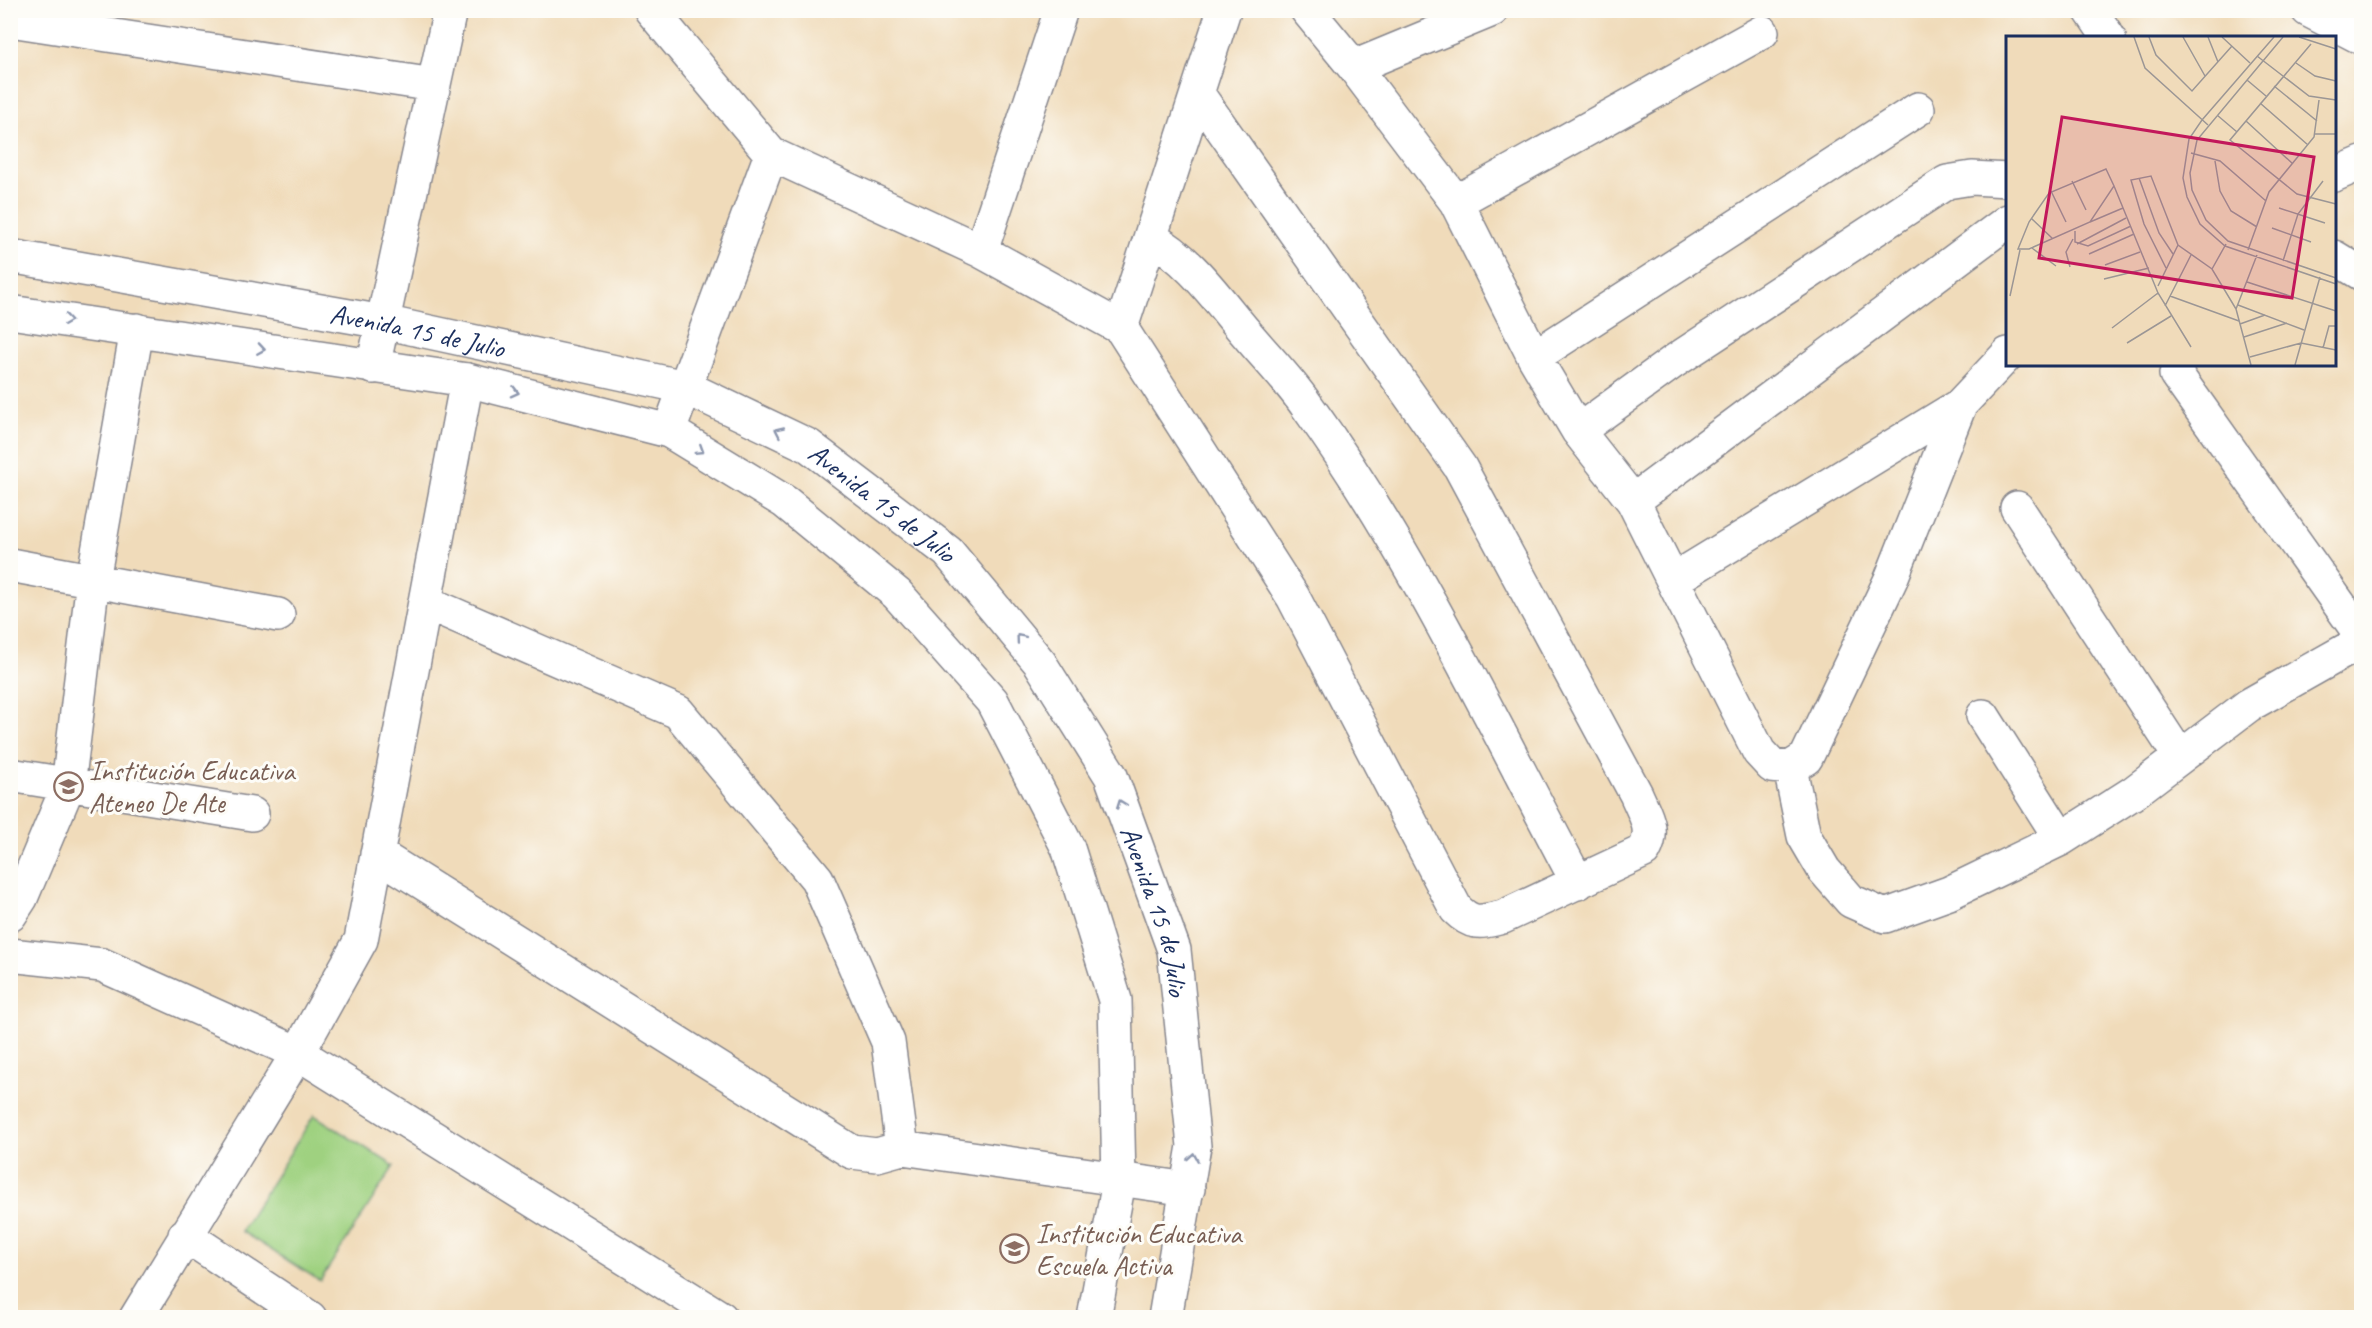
<svg xmlns="http://www.w3.org/2000/svg" width="2372" height="1328" font-family="Caveat,sans-serif">
  <style>
    .green { fill: #9fd180; stroke: #5d806f; stroke-width: 1.5 }
    .lines { fill: none; stroke-linecap: round; stroke-linejoin: round }
    .minor-casing { stroke: #86858c; stroke-width: 36 }
    .tertiary-casing { stroke: #86858c; stroke-width: 36 }
    .minor { stroke: #fff; stroke-width: 33 }
    .tertiary { stroke: #fff; stroke-width: 33 }
    .oneway { stroke: #8d97ae }
    .labels { text-anchor: middle; stroke-width: 6; stroke-linejoin: round; paint-order: stroke }
    .street-label { font-size: 28px; fill: #1b2f5e; stroke: #fdfcf7 }
    .education-label { font-size: 28px; fill: #785e54; stroke: #fdfcf7; text-anchor: start }
    .inset-road { fill: none; stroke: #9b9695; stroke-width: 1.5 }
    .view { fill: #c2185b; fill-opacity: 0.15; stroke: #c2185b; stroke-width: 3 }
    .inset-edge { fill: none; stroke: #1b2f5e; stroke-width: 3 }
  </style>
  <rect width="100%" height="100%" fill="#fdfcf7"/>
  <filter id="ink" filterUnits="userSpaceOnUse"><feTurbulence type="fractalNoise" baseFrequency=".0167" numOctaves="2"/><feDisplacementMap in="SourceGraphic" scale="12" xChannelSelector="R" yChannelSelector="G"/><feConvolveMatrix kernelMatrix="1 2 1 2 8 2 1 2 1" color-interpolation-filters="sRGB"/></filter>
  <filter id="wash" filterUnits="userSpaceOnUse"><feTurbulence type="fractalNoise" baseFrequency=".008" numOctaves="4" result="noise"/><feDisplacementMap in="SourceGraphic" scale="24" xChannelSelector="R" yChannelSelector="G"/><feGaussianBlur stdDeviation="1.35" result="paint"/><feColorMatrix in="noise" values="0 0 0 0 0 0 0 0 0 0 0 0 0 0 0 0 0 1.4 0 .05"/><feComposite in="paint" operator="in"/></filter>
  <g filter="url(#wash)">
    <rect width="100%" height="100%" fill="#f0dbba"/>
    <path class="green" d="M314,1115L394,1166L320,1281L241,1231Z"/>
  </g>
  <g filter="url(#ink)">
    <g class="lines">
      <defs>
        <path id="minor" d="M651,10L771,154L981,251L1121,328L1293,597L1456,909C1473,926 1481,922 1503,917L1644,851C1656,830 1645,815 1636,794L1460,467L1197,93
          M1307,10L1354,67L1456,202L1534,357L1578,431L1633,501L1759,752L1772,766L1790,768
          M2090,10L2109,38
          M2308,10L2362,38
          M10,20L434,85
          M1354,67L1492,10
          M2334,175L2362,163
          M1456,202L1762,32
          M1151,238C1190,259 1217,299 1246,333C1266,357 1289,380 1307,406C1412,551 1493,724 1578,883
          M981,251L1061,10
          M2334,257L2362,274
          M1121,328L1224,10
          M2008,354L1960,405L1891,579L1806,758L1790,768L1804,836L1824,870L1851,901L1885,916L1949,893L2061,839L2133,793L2249,705L2350,648L2362,635
          M1534,357L1918,109
          M373,367L450,10
          M2176,374L2361,635
          M669,431L771,154
          M1578,431L1673,362L1947,182L1972,178L2008,180
          M1633,501L2008,221
          M2017,508L2180,757
          M10,565L278,615
          M1673,580L1960,405
          M425,602L678,712L817,879L888,1042L902,1148
          M1983,716L2061,839
          M10,775L252,814
          M377,854L852,1152L877,1155L902,1148L1188,1189
          M10,915L21,898L68,786L93,580L137,330
          M10,955L102,965L298,1053L721,1318
          M185,1235L310,1318
          M136,1318L298,1053L361,940L467,380"/>
        <g id="tertiary">
          <path id="s1" d="M10,256L383,322L685,387L809,446L948,552L1040,663L1111,776L1174,950L1194,1146L1165,1318"/>
          <path d="M10,312L467,380L669,431L785,502L897,594L992,701L1068,848L1115,1000L1119,1181L1094,1318"/>
        </g>
      </defs>
      <use href="#minor" class="minor-casing"/>
      <use href="#tertiary" class="tertiary-casing"/>
      <use href="#minor" class="minor"/>
      <use href="#tertiary" class="tertiary"/>
    </g>
    <defs><path id="oneway-chevron" d="M-2-3.5L2.5 0L-2 3.5" fill="none" stroke-width="1.6" stroke-linecap="round" stroke-linejoin="round" transform="scale(1.5)"/></defs>
    <g class="oneway">
      <use href="#oneway-chevron" transform="translate(68 320) rotate(8)"/>
      <use href="#oneway-chevron" transform="translate(261 349) rotate(9)"/>
      <use href="#oneway-chevron" transform="translate(515 392) rotate(14)"/>
      <use href="#oneway-chevron" transform="translate(779 431) rotate(-155)"/>
      <use href="#oneway-chevron" transform="translate(700 450) rotate(32)"/>
      <use href="#oneway-chevron" transform="translate(1020 638) rotate(-130)"/>
      <use href="#oneway-chevron" transform="translate(1121 804) rotate(-110)"/>
      <use href="#oneway-chevron" transform="translate(1193 1157) rotate(-81)"/>
    </g>
  </g>
  <defs>
    <symbol id="school-ring" viewBox="-11 -11 22 22"><circle r="9.5" fill="#fdfcf7" stroke="#8d6e63" stroke-width="1.5"/><path d="M0-5L7-2L0 1L-7-2ZM-4 1L0 2.5L4 1V4Q0 6-4 4Z" fill="#8d6e63"/></symbol>
  </defs>
  <g fill-rule="evenodd">
    <use href="#school-ring" x="52" y="770" width="33" height="33"/>
    <use href="#school-ring" x="998" y="1232" width="33" height="33"/>
  </g>
  <g class="labels">
    <g class="street-label">
      <text dy="10" stroke="none"><textPath href="#s1" startOffset="414">Avenida 15 de Julio</textPath></text>
      <text dy="10" stroke="none"><textPath href="#s1" startOffset="918">Avenida 15 de Julio</textPath></text>
      <text dy="10" stroke="none"><textPath href="#s1" startOffset="1420">Avenida 15 de Julio</textPath></text>
    </g>
    <g class="education-label">
      <text x="89" y="780">Institución Educativa<tspan x="89" dy="32">Ateneo De Ate</tspan></text>
      <text x="1036" y="1243">Institución Educativa<tspan x="1036" dy="32">Escuela Activa</tspan></text>
    </g>
  </g>
  <g transform="translate(2006 36)">
    <rect width="330" height="330" fill="#f0dbba"/>
    <path class="inset-road" d="M128,1L139,32L202,89M143,1L150,19L186,55L226,10M177,1L199,40M202,1L212,26M216,1L244,27M268,1L196,84L183,103L177,142L181,161L194,188L219,210L330,248M277,1L191,104L184,137L186,154L200,184L222,205L330,242M293,1L330,13M305,8L224,104L291,158L330,168M251,20L303,60L330,64M290,27L309,40L330,45M241,44L260,60M268,50L311,85M254,67L302,109M211,79L231,96M240,85L287,128M309,98H330M185,117L214,125L260,165M209,125L214,155L225,175L251,191M100,133L108,150L84,186L23,213H12L23,186L43,157ZM133,142L153,197L167,218M66,145L80,174M108,150L152,257L185,311M45,155L60,186M273,172L319,187M25,182L47,203M84,186L117,172M266,192L305,206M69,195V206L82,210L125,190M71,208L120,182M26,212L50,230M242,214L263,156L308,101L313,64M83,218L128,198M277,225L292,178L317,145M99,229L134,216M64,231L60,216L67,203M160,232L138,188L125,144L145,140L172,209L206,233L230,273M206,233L220,208M98,243L143,232M241,246L330,275M152,250L172,209M4,260L14,214M164,260L233,285M232,269L298,294M159,270L185,219M234,288L259,279M106,292L152,257M238,301L281,287M121,307L165,280M317,312L323,290H330M244,321L295,307L330,314M245,329L230,273L251,219M289,329L314,241"/>
    <path class="view" d="M56,81L308,121L286,262L33,222Z"/>
    <rect width="330" height="330" class="inset-edge"/>
  </g>
  <rect width="2372" height="1328" fill="none" stroke="#fdfcf7" stroke-width="36"/>
</svg>
